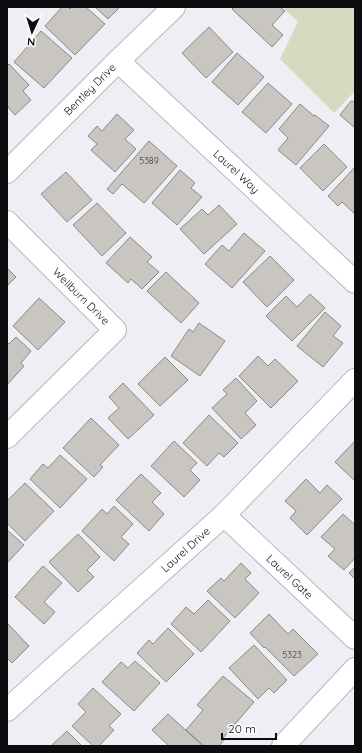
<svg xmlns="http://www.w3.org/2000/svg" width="362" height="753" font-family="Quicksand,sans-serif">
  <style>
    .green { fill: #d4dbc0 }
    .building { fill: #c9c6c1; stroke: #8d8a86 }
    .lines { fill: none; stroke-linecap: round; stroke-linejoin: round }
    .minor-casing { stroke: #b6b8bd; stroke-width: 24 }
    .minor { stroke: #fff; stroke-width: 22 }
    .labels { text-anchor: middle; stroke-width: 3.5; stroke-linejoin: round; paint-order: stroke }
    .number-label { font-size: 9px; fill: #3c3b3c }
    .street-label { font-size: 11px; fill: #0d0d0f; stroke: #fff }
  </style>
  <rect width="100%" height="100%" fill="#edeff4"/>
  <path class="green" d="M282,7H355V91L334,113L280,59L298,22Z"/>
  <path class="building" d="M62,7H68L70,9L72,7H86L105,24L75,55L45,26Z
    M95,7H120L108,19Z
    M234,7H280L285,11L272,25L283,35L272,47L232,9Z
    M209,27L233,52L206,78L182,53Z
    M41,31L72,58L44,88L14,62Z
    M237,53L264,77L238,105L212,82Z
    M9,64L29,85L23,91L31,100L15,115L7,106V66Z
    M268,83L292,104L266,133L242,112Z
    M351,101L355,102V128L340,115Z
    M300,104L314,116L315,115L329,126L296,165L278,150L288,138L279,129Z
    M117,114L134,130L125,139L136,149L115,172L91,150L97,144L88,136L97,126L102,131Z
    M149,141L177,166L144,203L122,184L113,194L107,189Z
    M324,144L347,167L323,191L300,168Z
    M355,167V214L342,202L338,206L328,196Z
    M180,170L195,183L191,188L202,197L177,225L152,203Z
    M66,172L92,200L67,222L41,194Z
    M97,203L126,233L102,256L73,225Z
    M219,205L237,224L204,254L180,229L202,209L208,215Z
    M244,233L265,251L232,288L205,264L222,245L229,251Z
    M130,237L152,257L147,262L159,272L142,289L131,279L128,283L106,263Z
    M270,256L294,280L267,307L243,282Z
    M7,268L16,277L7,286Z
    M166,272L199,303L181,323L147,291Z
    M310,294L325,308L292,341L266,316L286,296L297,307Z
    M39,298L65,322L38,350L13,326Z
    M325,312L341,326L333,336L343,343L323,367L297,346Z
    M199,323L225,341L200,376L171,356L189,329L193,332Z
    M16,337L31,351L21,363L24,366L7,385V342L9,344Z
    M258,356L268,366L275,359L298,381L271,408L239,376Z
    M165,357L188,380L160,406L138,384Z
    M236,378L257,401L245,413L256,425L241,439L212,408L227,394L223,390Z
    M123,383L154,415L128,439L108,418L119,408L109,397Z
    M209,415L238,443L224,457L219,453L207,466L183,443Z
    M91,418L119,445L100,465L103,467L94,477L63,448Z
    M174,441L197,463L190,470L200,480L184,497L151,466Z
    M355,441V479L354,480L335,462Z
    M60,455L87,479L60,508L30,479L43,464L48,468Z
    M141,474L161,493L152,502L164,514L149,531L116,500Z
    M306,479L320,493L327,485L342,499L307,535L290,518L296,511L285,501Z
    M25,483L54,511L25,541L7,523V501Z
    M114,506L133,524L121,537L129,544L114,561L82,531L102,509L107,514Z
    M343,514L355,525V558L344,570L328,556L335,549L321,537Z
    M7,530L24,545L7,563Z
    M78,534L100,557L87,570L94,577L78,592L49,562Z
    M241,563L251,573L245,579L259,593L235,618L207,591L221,578L224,581Z
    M43,566L62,583L44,602L55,612L44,624L15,597Z
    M355,567V579L349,573Z
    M208,600L230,621L201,652L171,624L186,607L194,614Z
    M269,614L288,634L293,629L318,654L294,676L265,647L264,648L250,633Z
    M7,623L29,646L12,663L7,658Z
    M168,628L194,654L166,682L137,653L149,640L153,644Z
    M254,645L287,680L274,693L269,688L258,699L229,668Z
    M135,661L160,683L134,711L102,682L121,662L128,668Z
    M223,676L254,702L223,738L225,739L219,746H204L186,730L203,710L197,705Z
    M93,688L121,714L109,726L114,730L99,746H93L72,726L86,712L78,704Z
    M168,714L203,746H169L152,730Z
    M67,731L82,746H51Z"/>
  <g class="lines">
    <defs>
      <g id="minor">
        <path id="s1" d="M118,61L355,282"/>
        <path id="s2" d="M7,172L118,61L174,7"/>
        <path id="s3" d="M7,222L115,330L7,437"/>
        <path id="s4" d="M224,515L355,638"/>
        <path id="s5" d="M7,710L224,515L355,380"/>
        <path d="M283,746L355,669"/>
      </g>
    </defs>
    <use href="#minor" class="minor-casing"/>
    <use href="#minor" class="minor"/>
  </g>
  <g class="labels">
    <g class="number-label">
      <text x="149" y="164">5389</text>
      <text x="292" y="658">5323</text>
    </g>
    <g class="street-label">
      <text dy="4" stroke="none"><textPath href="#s2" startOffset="117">Bentley Drive</textPath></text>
      <text dy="4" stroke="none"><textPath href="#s1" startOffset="162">Laurel Way</textPath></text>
      <text dy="4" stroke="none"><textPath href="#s3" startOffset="105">Wellburn Drive</textPath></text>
      <text dy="4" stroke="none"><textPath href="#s5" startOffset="240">Laurel Drive</textPath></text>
      <text dy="4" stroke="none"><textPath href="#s4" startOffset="90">Laurel Gate</textPath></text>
    </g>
  </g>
  <rect width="362" height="753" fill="none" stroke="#0d0d0f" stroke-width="16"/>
  <g transform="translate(32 32) rotate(184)" stroke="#ffffff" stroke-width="3" paint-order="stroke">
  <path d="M0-3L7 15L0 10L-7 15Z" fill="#0d0d0f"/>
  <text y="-6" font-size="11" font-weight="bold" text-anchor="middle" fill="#0d0d0f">N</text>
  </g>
  <path d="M222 733v6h54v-6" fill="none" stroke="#0d0d0f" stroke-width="2"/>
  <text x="228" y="733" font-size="12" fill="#0d0d0f" stroke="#ffffff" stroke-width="3" paint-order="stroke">20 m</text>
</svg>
